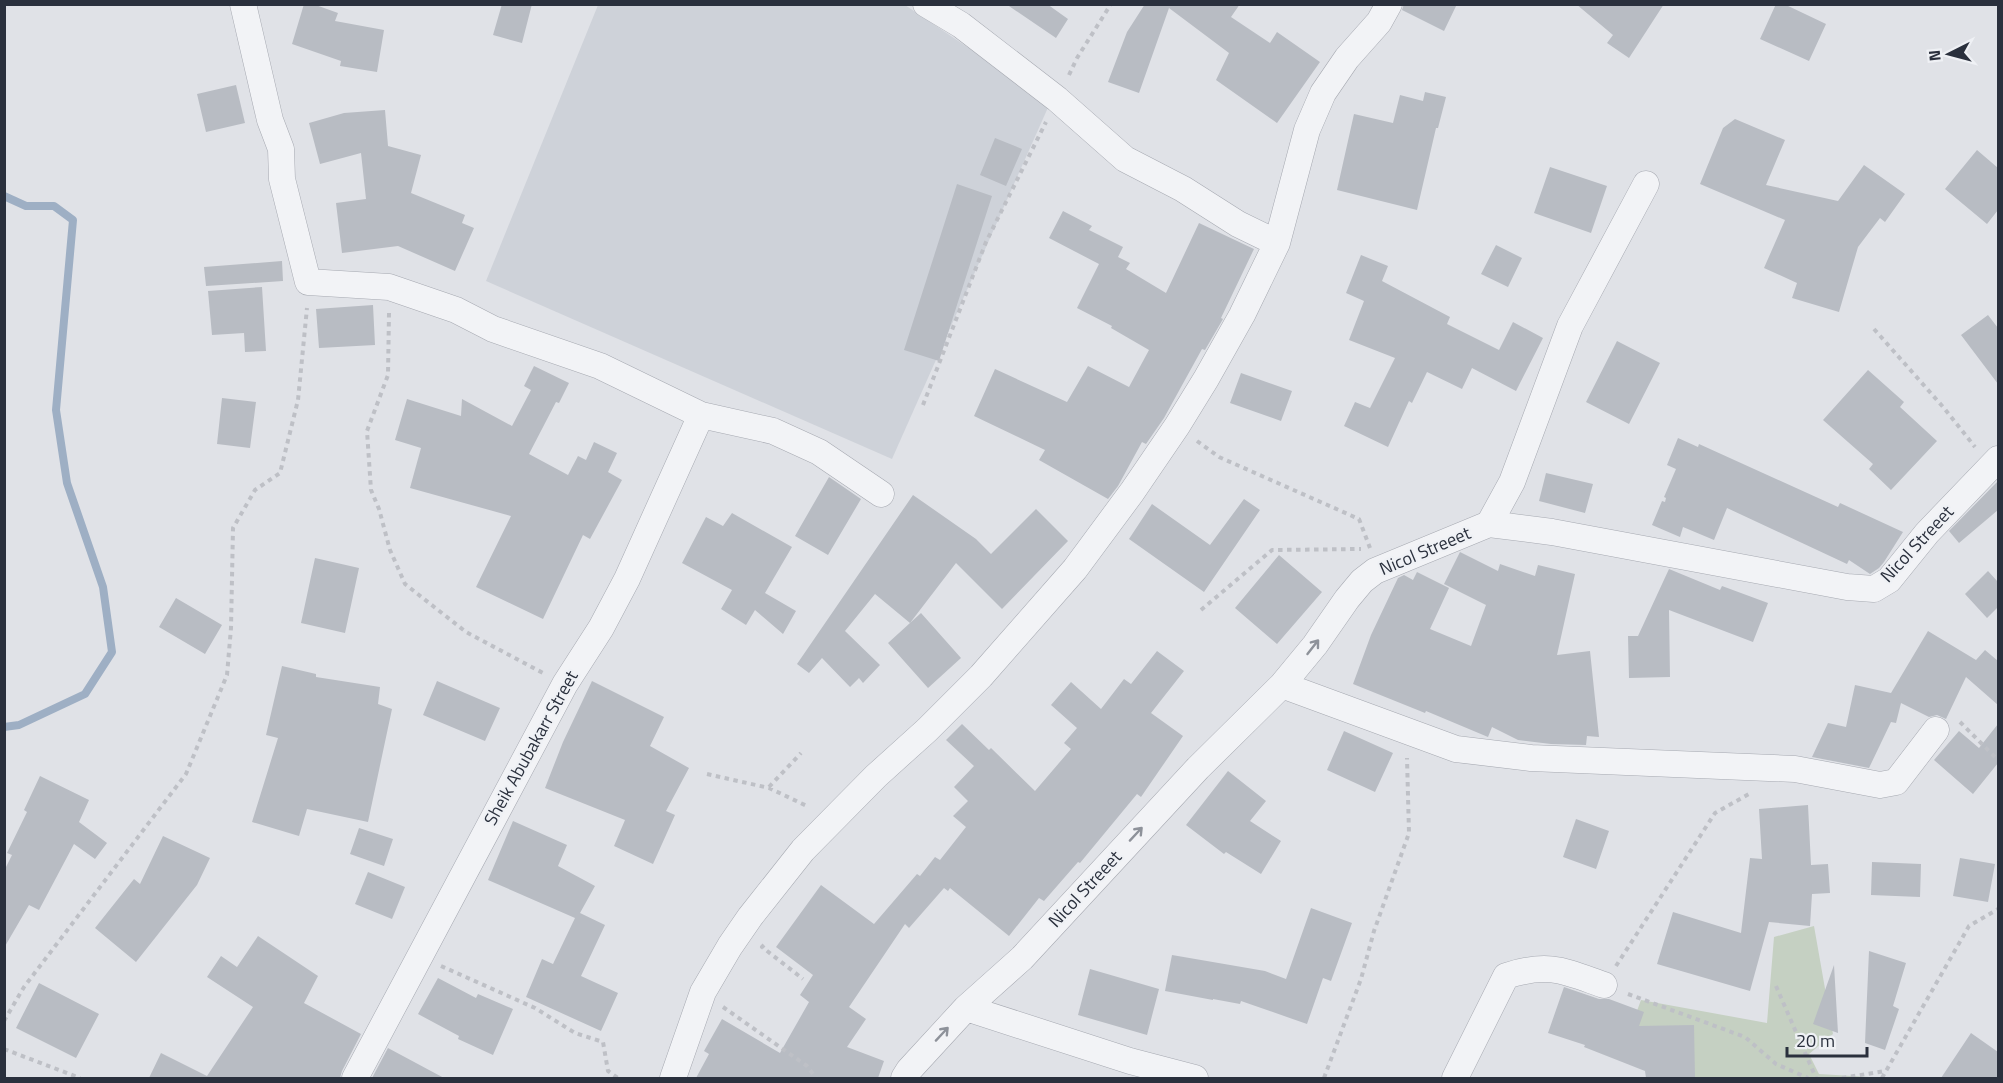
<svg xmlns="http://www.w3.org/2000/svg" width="2003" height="1083" font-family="'Titillium Web',sans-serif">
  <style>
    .built { fill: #ced2d9 }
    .green { fill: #c5d0c2 }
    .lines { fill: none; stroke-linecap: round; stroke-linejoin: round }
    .stream { stroke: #9eafc4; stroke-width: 8 }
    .building { fill: #b8bcc3 }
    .minor-casing { stroke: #a6a9b1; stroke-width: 27 }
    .path { stroke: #bec0c6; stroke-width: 4; stroke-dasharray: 4.5 4.5; stroke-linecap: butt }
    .minor { stroke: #f2f3f6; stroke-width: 26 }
    .oneway { stroke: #8e929a }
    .labels { text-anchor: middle; stroke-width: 4.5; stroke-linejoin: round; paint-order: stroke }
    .street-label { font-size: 18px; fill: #2a303d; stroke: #eff1f5 }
  </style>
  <rect width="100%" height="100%" fill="#e0e2e7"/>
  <path class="built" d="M598,5H905L1050,103L892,459L486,281Z"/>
  <path class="green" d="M1814,926L1833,1034L1809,1054L1819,1074L1869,1077V1078H1652L1651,1071L1624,1046L1641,1000L1767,1023L1774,937Z"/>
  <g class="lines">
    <path class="stream" d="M4,196L26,206H54L73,220L56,410L67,483L103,587L112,652L85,694L19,725L4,727"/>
  </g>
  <path class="building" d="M304,4H313L338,13L335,21L384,30L377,72L340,66L341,61L292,44Z
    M502,4H532L522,43L493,35Z
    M1006,4H1047L1068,19L1056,38Z
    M1145,4H1240L1231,17L1270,43L1277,32L1320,62L1277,123L1216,80L1229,53L1169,8L1139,93L1108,82L1127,32Z
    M1404,4H1457L1444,31L1402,10Z
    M1576,4H1664L1629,58L1607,43L1613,35Z
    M1776,4H1784L1826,24L1809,61L1760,39Z
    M236,85L245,123L206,132L197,94Z
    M1425,92L1446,97L1438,128H1436L1417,210L1337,190L1354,114L1393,123L1400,95L1423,101Z
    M385,110L388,146L421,155L411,193L465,215L462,223L474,228L455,271L398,246L342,253L336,203L366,199L361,153L320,164L309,123L344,113Z
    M1735,119L1785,140L1766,185L1838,201L1864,165L1905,194L1885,222L1880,218L1858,247L1839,312L1792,298L1797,283L1764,268L1785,220L1700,184L1723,128Z
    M995,138L1022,149L1006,186L980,175Z
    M1977,150L1998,168V210L1987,224L1945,189Z
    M1550,167L1607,186L1591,233L1534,213Z
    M957,184L992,196L939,361L904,350Z
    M1063,211L1092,226L1089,230L1123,247L1118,257L1130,263L1126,269L1166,293L1199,223L1254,249L1221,318L1223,319L1205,350L1202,349L1164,418L1146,444L1142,442L1118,486L1108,499L1039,460L1045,450L974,416L995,369L1067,402L1088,366L1129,387L1149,350L1111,328L1112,326L1077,308L1099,264L1049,238Z
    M1496,245L1522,258L1508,287L1481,274Z
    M1361,255L1388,266L1382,281L1450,317L1447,324L1499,350L1513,322L1543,338L1516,391L1472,368L1462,389L1427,372L1412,403L1409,401L1388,447L1344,426L1355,402L1370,408L1395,358L1349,340L1364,301L1346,293Z
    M282,261L283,281L206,286L204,267Z
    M262,287L266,351L245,352L244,333L212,335L208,291Z
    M373,305L375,345L319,348L316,309Z
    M1988,315L1998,328V384L1961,335Z
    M1617,341L1660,363L1629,424L1586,402Z
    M534,366L569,383L559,403L556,402L529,454L568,475L578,456L586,460L594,442L617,453L608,472L622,480L590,539L583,535L543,619L476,587L511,516L410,488L421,448L395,440L407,399L461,416L462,399L512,426L531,390L524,386Z
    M1868,370L1904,402L1900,407L1937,441L1891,490L1869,469L1873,464L1823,420Z
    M1241,373L1292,391L1281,421L1230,403Z
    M222,398L256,402L250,448L217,444Z
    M1678,438L1698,447L1699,444L1838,507L1840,503L1903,532L1884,562L1879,568L1870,574L1849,560L1847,564L1727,508L1714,540L1683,527L1680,537L1652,525L1662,501L1665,502L1666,498L1664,497L1676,469L1667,465Z
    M1546,473L1593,484L1585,513L1539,501Z
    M829,477L861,499L828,555L795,536Z
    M1998,481V510L1959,543L1949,531Z
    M913,495L976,539L991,554L1036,509L1068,541L1002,609L956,563L910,623L875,594L845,631L880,665L863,683L859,678L850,687L822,658L809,673L797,664Z
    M1244,499L1260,510L1204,592L1129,539L1152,504L1210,545Z
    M732,513L792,547L765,593L796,611L783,634L755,610L746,625L721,609L732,590L682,563L706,517L723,526Z
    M1460,552L1498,571L1500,564L1535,576L1538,565L1575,574L1557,655L1590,651L1599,737L1587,736L1586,745L1551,744L1518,740L1492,727L1488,737L1426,711L1425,713L1353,684L1371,635L1398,578L1404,575L1413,580L1417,572L1449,588L1430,629L1471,646L1486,605L1444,584Z
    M1279,555L1322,592L1277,644L1235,608Z
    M315,558L359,568L345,633L301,623Z
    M1669,569L1720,590L1722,586L1768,603L1753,642L1669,610L1670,677L1629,678L1628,636H1638Z
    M1988,571L1998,582V607L1987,618L1965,594Z
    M176,598L222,625L205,654L159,627Z
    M921,613L961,658L928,688L888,643Z
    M1928,631L1976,660L1985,650L1998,661V705L1966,677L1946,719L1937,715L1929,717L1901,703L1896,723L1891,722L1869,768L1812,757L1828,723L1846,727L1855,685L1891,693Z
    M1157,651L1184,671L1151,713L1183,736L1141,797L1137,794L1080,863L1078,862L1044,901L1039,898L1009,936L950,888L948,891L944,888L909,928L905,924L849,1007L866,1019L847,1047L884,1061L878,1078H696L709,1054L704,1051L722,1019L780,1053L809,1002L800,995L813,975L776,947L821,885L874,924L917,874L920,876L935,857L940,860L966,827L953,816L968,801L954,787L974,766L946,740L962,724L989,750L991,748L1035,791L1071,749L1064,743L1077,728L1051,705L1071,682L1101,709L1124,679L1131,684Z
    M282,666L316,674V677L380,687L378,704L392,709L368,822L307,809L299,836L252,822L278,738L266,735Z
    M437,681L500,708L485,741L423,715Z
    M592,681L664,717L650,746L689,768L666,811L675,815L653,864L614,846L625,820L545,788L563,742Z
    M1998,724V763L1973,794L1934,760L1959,731L1979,748Z
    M1344,731L1393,753L1375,792L1327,770Z
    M1228,771L1266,801L1250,821L1281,841L1261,874L1226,852L1224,854L1186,825Z
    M40,776L89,800L79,822L107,843L95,859L74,844L39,910L29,905L4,948V871L12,855L7,853L27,812L24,810Z
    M1808,805L1811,865L1828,864L1830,893L1812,894L1810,926L1769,922L1750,991L1657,964L1673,912L1741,933L1750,858L1762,859L1759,809Z
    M1576,819L1609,831L1596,869L1563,857Z
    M513,821L567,845L558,866L595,886L580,913L605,925L581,976L618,993L601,1031L526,997L542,959L553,964L575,918L488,880Z
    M359,828L393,839L384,866L350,854Z
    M163,836L210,858L197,885L136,962L95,928L134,879L140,884Z
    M1960,858L1995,864L1988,902L1953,896Z
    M1872,862L1921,864L1920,897L1871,895Z
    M368,872L405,887L392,919L355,904Z
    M1311,908L1352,923L1331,981L1323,978L1307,1024L1241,1001L1240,1004L1213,999V1000L1165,991L1172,955L1265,971L1286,979Z
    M258,936L318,976L304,1003L361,1034L342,1071L340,1078H149L161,1053L207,1076L253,1007L207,977L221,956L237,967Z
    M1869,951L1906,963L1893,1006L1899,1009L1885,1050L1865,1043Z
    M1834,965L1838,1033L1813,1024Z
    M1090,969L1159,989L1147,1035L1078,1015Z
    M438,978L476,998L478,994L513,1009L493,1055L458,1039L459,1036L418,1014Z
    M39,983L99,1014L76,1058L16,1028Z
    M1564,987L1599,999H1609L1644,1012L1639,1026L1694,1025L1695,1078H1646L1645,1071L1584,1047L1585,1045L1548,1033Z
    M1971,1033L1998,1052V1078H1941Z
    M388,1048L444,1078H372Z"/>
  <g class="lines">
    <defs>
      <path id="minor" d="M243,4L270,120L281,149L282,179L308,282L389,287L456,310L493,329L600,366L701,415L773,431L819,452L881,494
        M926,4L961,25L1057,99L1125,159L1183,189L1238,224L1277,243
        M1489,524L1512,482L1570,326L1646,184
        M1282,685L1456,749L1531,758L1795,769L1880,785L1896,782L1936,730
        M966,1008L1130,1061L1195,1078
        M355,1078L565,684L601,628L627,579L701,415
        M673,1078L703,992L730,946L750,917L803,850L876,776L927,730L981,676L1075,569L1132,492L1177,426L1206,379L1242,315L1277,243L1307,130L1323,93L1347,58L1379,22L1389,4
        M904,1078L909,1070L966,1008L1022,958L1198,768L1282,685L1315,645L1347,599L1362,581L1375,571L1489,524L1552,532L1847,587L1874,589L1889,580L1927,533L1998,459
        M1455,1078L1506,976C1549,962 1564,971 1604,985"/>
    </defs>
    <use href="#minor" class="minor-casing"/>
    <path class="path" d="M1069,75L1077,58L1111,4
      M389,313L388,375L367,431L371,490L379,509L390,550L405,584L466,632L543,673
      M1874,329L1944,408L1975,447
      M923,405L986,242L1046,122
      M1197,441L1219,457L1359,519L1370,548
      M1201,610L1272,550L1361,549
      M1960,722L1998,760
      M707,774L769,788L809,807
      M769,787L801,753
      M764,945L762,947L803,979
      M441,966L535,1008L575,1033L603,1042L608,1071L618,1078
      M1616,966L1715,813L1749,794
      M1776,986L1816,1078
      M1628,994L1745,1037L1776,1064L1808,1078
      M723,1007L807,1066L816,1078
      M4,1021L24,987L186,774L227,675L231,628L233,528L255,490L280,473L298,400L307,308
      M4,1049L80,1078
      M1324,1078L1361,979L1374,931L1409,833L1407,758
      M1842,1078L1885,1071
      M1882,1078L1969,926L1998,909"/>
    <use href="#minor" class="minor"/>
  </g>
  <defs><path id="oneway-shaft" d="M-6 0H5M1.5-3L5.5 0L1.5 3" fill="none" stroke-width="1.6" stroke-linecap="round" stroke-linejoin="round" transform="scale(1.5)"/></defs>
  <g class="oneway">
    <use href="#oneway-shaft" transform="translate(1313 647) rotate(-52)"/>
    <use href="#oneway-shaft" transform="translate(1136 834) rotate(-47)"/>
    <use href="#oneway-shaft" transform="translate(942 1034) rotate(-47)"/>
  </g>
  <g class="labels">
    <g class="street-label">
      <text transform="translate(1917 544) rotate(-47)" y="6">Nicol Streeet</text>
      <text transform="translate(1425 551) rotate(-23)" y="6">Nicol Streeet</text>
      <text transform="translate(531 748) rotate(-61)" y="6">Sheik Abubakarr Street</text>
      <text transform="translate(1085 889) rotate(-47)" y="6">Nicol Streeet</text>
    </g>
  </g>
  <rect width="2003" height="1083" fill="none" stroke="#2a303d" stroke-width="12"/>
  <g transform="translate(1949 54) rotate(264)" stroke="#eff1f5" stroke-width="4.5" paint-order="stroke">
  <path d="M0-4.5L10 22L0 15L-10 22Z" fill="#2a303d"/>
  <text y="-9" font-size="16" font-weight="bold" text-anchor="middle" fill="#2a303d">N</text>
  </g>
  <path d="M1787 1047v9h80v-9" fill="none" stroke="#2a303d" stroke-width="3"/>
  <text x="1796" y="1047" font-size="18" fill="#2a303d" stroke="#eff1f5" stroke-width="4.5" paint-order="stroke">20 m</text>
</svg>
